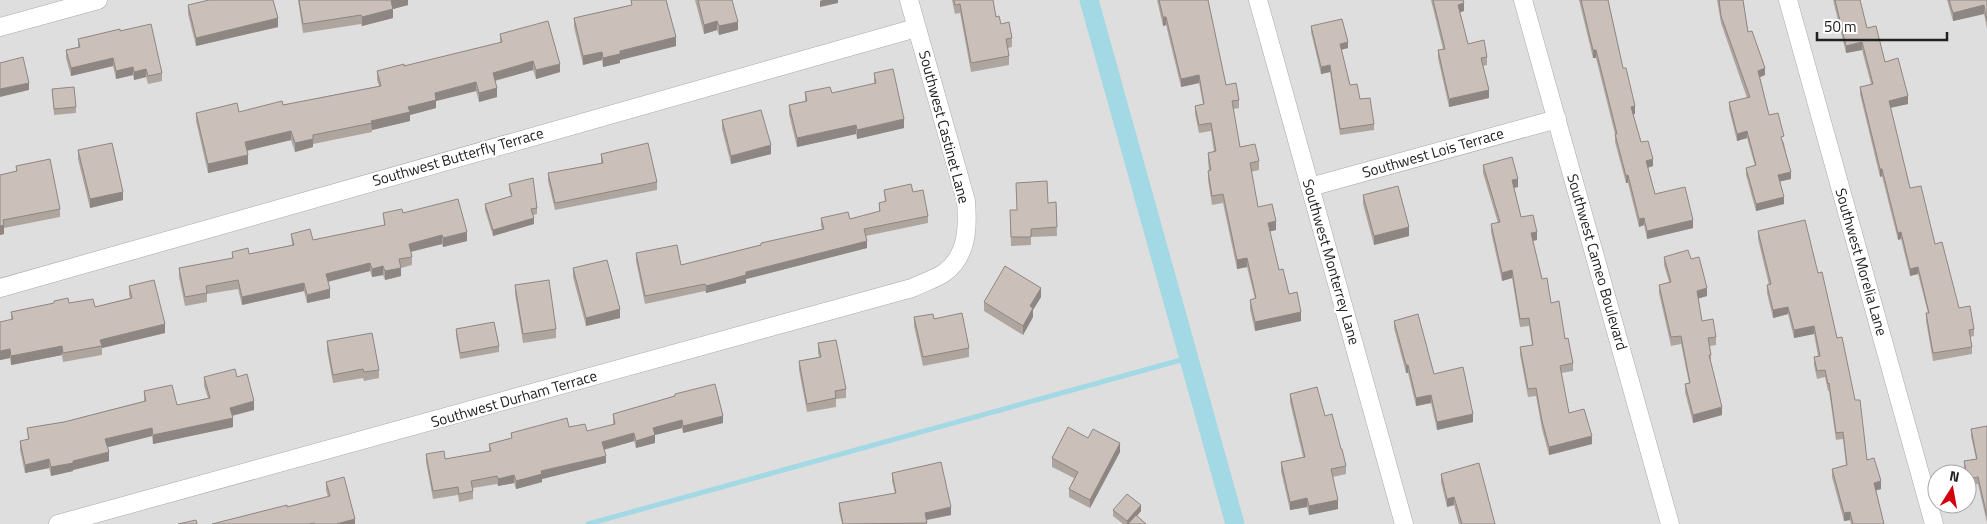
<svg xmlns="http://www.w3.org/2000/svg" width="1987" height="524" font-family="'Titillium Web',sans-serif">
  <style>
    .residential { fill: #dfdede; fill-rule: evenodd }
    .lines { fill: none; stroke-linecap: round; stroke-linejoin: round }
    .stream { stroke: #a3d9e4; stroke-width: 5 }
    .canal { stroke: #a3d9e4; stroke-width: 19 }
    .minor-casing { stroke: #a8a8a8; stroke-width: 19 }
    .minor { stroke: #fff; stroke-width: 18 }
    .wall { fill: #afa59f }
    .shaded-wall { fill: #8e8682 }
    .building { fill: #cbc0b9; stroke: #8e8682 }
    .labels { text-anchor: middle; stroke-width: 4.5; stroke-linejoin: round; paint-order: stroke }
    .street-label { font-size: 15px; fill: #212121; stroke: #fff }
  </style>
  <rect width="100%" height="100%" fill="#f2eee7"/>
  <path class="residential" d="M0,0H1987V524H0ZM1937,474H1967V504H1937Z"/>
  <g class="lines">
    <path class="stream" d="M588,524L1188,358"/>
    <path class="canal" d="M1089,0L1235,524"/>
    <defs>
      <path id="minor" d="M1258,0L1404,524
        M1523,0L1670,524
        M1788,0L1934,524
        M0,27L98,0
        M1310,187L1557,119
        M0,288L916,28
        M58,524L912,288C922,283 935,279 944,273C968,256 968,226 966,201L909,0"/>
    </defs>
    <use href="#minor" class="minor-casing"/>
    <use href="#minor" class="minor"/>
  </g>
  <path class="wall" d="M298,0H408V5L393,9V18L362,26L361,24L303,33Z
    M631,0H666L676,46L620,60V63L603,67L602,60L583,65L574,27V18L631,5Z
    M695,0H732L738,30L719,35L717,30L704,34Z
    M952,0H993L996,17L1012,38V47L1008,48L1009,56V65L971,72L960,13L955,14Z
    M1157,0H1208L1226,85L1239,100V108L1233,109L1240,147L1259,161V170L1251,172L1258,207L1276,230L1270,231L1279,270L1301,321L1255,331L1250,309V300L1255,299L1247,267L1237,269L1223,203L1212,205L1208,180V171H1209L1208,162V153L1214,152L1211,131L1199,133L1195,114V106L1203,104L1199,83L1181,87L1166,25L1163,26Z
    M1431,0H1463L1464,11L1460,12L1468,44L1487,57V65L1483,66L1489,98L1449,107L1438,58V50L1443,49Z
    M1579,0H1608L1623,68L1635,114H1633L1641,142L1653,166L1648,168L1655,194L1693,228L1647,239L1644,225L1639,227L1628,183H1626L1615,142V134L1596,58H1593Z
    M1717,0H1743L1748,32L1765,75L1760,77L1769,115L1784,143L1791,179L1780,181L1784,204L1756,211L1746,175V168L1755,166L1747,138L1737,141L1729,109V102L1747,98L1721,23Z
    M1833,0H1860L1867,28L1908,104L1890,108L1910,188L1935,244L1959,308L1974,329V336L1970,337L1972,347V354L1933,361L1926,321V313H1928L1918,274L1910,276L1901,239L1898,240L1882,176L1880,177L1860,94V87L1871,84L1862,50L1846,53Z
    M1947,0H1987V29L1984,14L1953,21Z
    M188,5L278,27L196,46L188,14Z
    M1311,26L1348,48L1341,50L1350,85L1360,99L1374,124V130L1340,135L1330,72L1321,74L1311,32Z
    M120,31L162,73V81L148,84L146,77L134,80L133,75L116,79L113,66L71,76L66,58V50L78,47V39Z
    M500,34L560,72L536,79L533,70L495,81L497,97L479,102L476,91L436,101V108L410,115V121L372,130V132L313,144V147L295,152L291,140L247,151L248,164L208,173L196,121V113L239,112L283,105L379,86L377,80V71L404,66L500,43Z
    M874,73L904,128L857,139L856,134L797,147L789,114V105L805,101V92L832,93L874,84Z
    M52,89L76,107V113L54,115Z
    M722,120L771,154L731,164L722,129Z
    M78,150L123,200L90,208L78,159Z
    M601,154L657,182V190L555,210L548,181V173L601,163Z
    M1483,165L1518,187L1514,188L1521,217L1537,240L1533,241L1542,279L1565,339L1573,363V371L1561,373L1569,413L1592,444L1549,455L1542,429L1536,396L1528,397L1520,355V347L1532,345L1529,326L1520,327L1512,278L1502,281L1491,232V224L1498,223L1483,173Z
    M16,166L60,209V217L4,228V234L0,235V175L16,172Z
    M509,184L537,208V214L533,215L534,224L493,236L485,210V204L511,196L509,190Z
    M884,190L913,192L928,216V223L866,236L867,248L746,279V283L706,293L705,291L645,304L636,261V253L681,265L822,229L821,226V218L850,219L879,212V203L885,202Z
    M1363,195L1409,236L1374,245L1363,204Z
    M1056,202L1057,236L1031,237V245L1011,246L1010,219L1017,210L1048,203Z
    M383,213H403L467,241L443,247L442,244L411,252L412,257V265L401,268V276L385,280L383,275L372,277L370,271L328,282L330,298L307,303L304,291L242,305L238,289L207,294V302L185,306L179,277V268L232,258V252L249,254L292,245L291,234L313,240L384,225Z
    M1758,231L1818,273L1867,460L1881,489L1876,490L1884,524H1851L1850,520L1844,521L1832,477V469L1846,465L1843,439L1836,440L1829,391H1828L1825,377L1817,379L1814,365V357L1818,356L1814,334L1794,338L1788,314L1773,318L1767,293V285H1769L1758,239Z
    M1664,257L1691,259L1707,296L1698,298L1702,321L1716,337V345L1710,346L1711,355V363L1722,415L1693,423L1685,392V384L1689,383L1681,344L1671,346L1659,293V285L1669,282L1664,265Z
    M573,268L620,318L586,326L573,277Z
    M515,285L556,329V338L523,343L515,294Z
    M129,286L165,333L102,348V355L63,362L62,355L11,365L10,358L0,360L11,320V312L54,304V301L95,307L130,298L129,295Z
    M1041,297L1033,310V317L1023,335L984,311V302Z
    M914,317L934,319L969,348V357L923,366L914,326Z
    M1394,321L1434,374L1473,422L1437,430L1431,403L1416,406L1408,373H1406L1394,328Z
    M456,329L499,346V352L460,359L456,335Z
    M327,341L379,370V378L364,381L363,378L333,383L327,350Z
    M818,343L846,389V398L836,399V407L807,412L799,370V361L819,357L818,352Z
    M204,377H237L254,410L232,416L233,427L153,444L152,436L107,447L109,461L73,470V471L51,476L49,468L25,473L20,450V441L28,440L27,428L64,422L144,401V391L177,405L208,398L204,386Z
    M675,394L723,423L683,433L682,428L655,435V443L636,448L634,441L604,450L606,463L542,479V482L516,489L514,483L498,486L497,484L473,488V499L459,502L458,495L433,499L426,462V454L445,459L489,451V444L511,438V433L569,427L587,431L613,425V414L675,396Z
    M1290,394L1325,416L1341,449L1346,466V474L1333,477L1338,509L1309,515L1307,507L1290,510L1281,471V462L1303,457L1290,402Z
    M1987,426V523L1978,484L1968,486L1967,474H1965L1964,469V461L1976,459L1971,436V429Z
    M1088,438L1120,452L1090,508L1069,497V489L1074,478L1052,467V458Z
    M892,473L951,515L927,520V524H842L839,511V503L895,494L892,481Z
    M1441,474L1495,524H1459L1454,505L1447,507L1441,482Z
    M326,482L355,524L287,507L328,497L326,490Z
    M1113,510L1141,511L1137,516L1146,524H1123L1113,516Z"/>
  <path class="shaded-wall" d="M395,0H408V5L393,9V18L362,26V17L391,1Z
    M822,0H838V3L820,7V1Z
    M1464,3V11L1458,13V5Z
    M1984,5V14L1953,21V13Z
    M1163,17H1166V25L1163,26Z
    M278,18V27L196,46V38Z
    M717,21V30L704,34V25Z
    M738,22V30L719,35V26Z
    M676,37V46L620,60V63L603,67V58L620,51Z
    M1348,42V48L1340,50V44Z
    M1862,42V50L1846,53V46Z
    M1593,50H1596V58H1593Z
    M602,52V60L583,65V56Z
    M113,58V66L71,76V68Z
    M533,61V70L493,81V73Z
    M560,64V72L536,79V70Z
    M1330,65V72L1321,74V67Z
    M133,67V75L116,79V71Z
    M1765,68V75L1758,78V71Z
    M146,69V77L134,80V72Z
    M1199,75V83L1181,87V79Z
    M476,82V91L436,101V108L410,115V121L372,130L371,121L435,93Z
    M29,83V90L0,97V89Z
    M497,88V97L479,102V93Z
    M1489,90V98L1449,107V99Z
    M1908,96V104L1889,108V101Z
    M1635,106V114L1631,115V107Z
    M904,119V128L857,139V130Z
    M856,125V134L797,147V138Z
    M291,131V140L245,151V142Z
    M1747,131V138L1737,141V134Z
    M313,139V147L295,152V143Z
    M771,145V154L731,164V156Z
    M248,155V164L208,173V164Z
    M1653,159V166L1646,168V161Z
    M1880,169H1882V176L1880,177Z
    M1791,172V179L1778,182V175Z
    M1628,175V183H1626V176Z
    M1518,179V187L1512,188V180Z
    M123,192V200L90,208V199Z
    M1784,197V204L1756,211V204Z
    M534,218V224L493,236V230Z
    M1644,218V225L1639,227V219Z
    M1693,220V228L1647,239V231Z
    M1276,221V230L1268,232V223Z
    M4,225V234L0,235V226Z
    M1409,227V236L1374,245V236Z
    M467,232V241L443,247V238Z
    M1537,232V240L1531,241V233Z
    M1901,232V239L1898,240V233Z
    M442,235V244L409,252V244Z
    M867,241V248L746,279V283L706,293V286L746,272Z
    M1247,258V267L1237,269V260Z
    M370,263V271L326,282V274Z
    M383,266V275L372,277V269Z
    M1918,267V274L1910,276V269Z
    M401,268V276L385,280V271Z
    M1512,270V278L1502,281V273Z
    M304,283V291L242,305V297Z
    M1041,288V297L1033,310V317L1023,335V326L1030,306Z
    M1707,288V296L1697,299V291Z
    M330,289V298L307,303V295Z
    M1788,307V314L1773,318V310Z
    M620,309V318L586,326V318Z
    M1301,312V321L1255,331V322Z
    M165,324V333L102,348L100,340Z
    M1814,326V334L1794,338V330Z
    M62,346V355L11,365V356Z
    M10,349V358L0,360V351Z
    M1406,365H1408V373H1406Z
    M1431,395V403L1416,406V398Z
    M254,401V410L230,416V408Z
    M1722,407V415L1693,423V415Z
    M1473,414V422L1437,430V422Z
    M723,416V423L683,433V426Z
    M233,418V427L153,444V435Z
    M682,420V428L655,435V443L636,448V441L653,428Z
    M152,428V436L105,448V439Z
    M634,433V441L602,450V442Z
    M1592,436V444L1549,455V447Z
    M1120,443V452L1090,508V500Z
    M109,452V461L73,470V471L51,476V467Z
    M606,456V463L542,479V482L516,489V481L541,471Z
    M49,459V468L25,473V465Z
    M514,475V483L498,486V479Z
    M1881,481V489L1874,491V483Z
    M1454,497V505L1447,507V499Z
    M1307,498V507L1290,510V502Z
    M1338,500V509L1309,515V506Z
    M1141,505V511L1130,524H1127V521Z
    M951,507V515L925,520V513Z
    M1850,512V520L1844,521V513Z
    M355,519V524H336Z"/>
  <path class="building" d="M209,0H273L278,18L196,38L188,5Z
    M299,0H395L391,1L393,9L362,17L361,15L303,24Z
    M631,0H666L676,37L620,51V54L603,58L602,52L583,56L574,18L632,5Z
    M698,0H732L738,22L719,26L717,21L704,25Z
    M954,0H993L996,17L999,16L1001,24L1009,22L1012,38L1006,39L1009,56L971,63L960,4L955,5Z
    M1159,0H1208L1226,85L1236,83L1239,100L1232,101L1240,147L1255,144L1259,161L1250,163L1258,207L1272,204L1276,221L1268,223L1279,270L1283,269L1289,294L1297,292L1301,312L1255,322L1250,300L1256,298L1247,258L1237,260L1223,194L1212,196L1208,171L1211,170L1208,153L1216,151L1211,123L1199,125L1195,106L1204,104L1199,75L1181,79L1166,17H1163Z
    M1433,0H1463L1464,3L1458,5L1468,44L1484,40L1487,57L1481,58L1489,90L1449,99L1438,50L1445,49Z
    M1581,0H1608L1623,68H1626L1635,106L1631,107L1641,142L1648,141L1653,159L1646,161L1655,194L1685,187L1693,220L1647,231L1644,218L1639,219L1628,175L1626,176L1615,134H1617L1596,50H1593Z
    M1719,0H1743L1748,32L1752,31L1765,68L1758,71L1769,115L1778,113L1784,136L1781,137L1791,172L1778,175L1784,197L1756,204L1746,168L1756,165L1747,131L1737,134L1729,102L1750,97L1721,16Z
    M1835,0H1860L1867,28L1876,26L1885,62L1898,58L1908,96L1889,101L1910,188L1921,186L1935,244L1942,242L1959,308L1970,306L1974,329L1969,330L1972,347L1933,353L1926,313H1929L1918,267L1910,269L1901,232L1898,233L1882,169H1880L1860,87L1873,84L1862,42L1846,46Z
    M1949,0H1987V21L1984,5L1953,13Z
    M1342,19L1348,42L1340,44L1350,85L1357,84L1360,99L1370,98L1374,124L1340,129L1330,65L1321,67L1311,26Z
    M548,21L560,64L536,70L533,61L493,73L497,88L479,93L476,82L435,93L436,100L408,107L410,112L371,121L372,123L313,135V139L295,143L291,131L245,142L248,155L208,164L196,113L237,103L239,112L282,101L283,105L381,86L377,71L404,64V66L502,42L500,34Z
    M151,24L162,73L148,76L146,69L134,72L133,67L116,71L113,58L71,68L66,50L80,47L78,39L120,29V31Z
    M23,57L29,83L0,89V63Z
    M893,69L904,119L857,130L856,125L797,138L789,105L807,101L805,92L830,87L832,93L876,83L874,73Z
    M74,87L76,107L54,109L52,89Z
    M761,110L771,145L731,156L722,120Z
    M112,143L123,192L90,199L78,150Z
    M648,143L657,182L555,203L548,173L603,163L601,154Z
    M1512,157L1518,179L1512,180L1521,217L1533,215L1537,232L1531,233L1542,279L1547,278L1551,303L1559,301L1565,339L1568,338L1573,363L1560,366L1569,413L1584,409L1592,436L1549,447L1542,421L1536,388L1528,389L1520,347L1533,345L1529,318L1520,319L1512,270L1502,273L1491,224L1500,222L1483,165Z
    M50,159L60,209L3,220L4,225L0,226V175L17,171L16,166Z
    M533,178L537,208L531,209L534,218L493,230L485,204L512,196L509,184Z
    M1047,181L1048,203L1056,202L1057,227L1031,229V237H1011L1010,210H1017L1016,183Z
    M911,184L913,192L923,190L928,216L864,229L867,241L746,272V275L706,286L705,284L645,296L636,253L677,245L681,265L761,245V243L824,229L821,218L848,212L850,219L880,211L879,203L886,201L884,190Z
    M1398,186L1409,227L1374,236L1363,195Z
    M458,199L467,232L443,238L442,235L409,244L412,257L399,259L401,268L385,271L383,266L372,269L370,263L326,274L330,289L307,295L304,283L242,297L238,280L206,286L207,293L185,297L179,268L233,258L232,252L248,248L249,254L294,245L291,234L310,229L313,240L385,225L383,213L402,209L403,213Z
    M1805,220L1818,273L1822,272L1837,338L1842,337L1855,400H1860L1867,460L1874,458L1881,481L1874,483L1884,524H1853L1850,512L1844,513L1832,469L1847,465L1843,432L1836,433L1829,383L1828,384L1825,370L1817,371L1814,357L1820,356L1814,326L1794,330L1788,307L1773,310L1767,285L1771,284L1758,231Z
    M1688,250L1691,259L1699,257L1707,288L1697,291L1702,321L1713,319L1716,337L1708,338L1711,355H1709L1722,407L1693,415L1685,384L1690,383L1681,336L1671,337L1659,285L1671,282L1664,257Z
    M607,260L620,309L586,318L573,268Z
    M1005,266L1041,288L1030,306L1033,308L1023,326L984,302Z
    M154,280L165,324L100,340L102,346L63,353L62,346L11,356L10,349L0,351V322L13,319L11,312L54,303V301L68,298L69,303L93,299L95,307L132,298L129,286Z
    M549,280L556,329L523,334L515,285Z
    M962,313L969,348L923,357L914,317L933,314L934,319Z
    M1418,314L1434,374L1463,367L1473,414L1437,422L1431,395L1416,398L1408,365H1406L1394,321Z
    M494,322L499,346L460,353L456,329Z
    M372,333L379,370L364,372L363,369L333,375L327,341Z
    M836,340L846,389L835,391L836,398L807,404L799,361L821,357L818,343Z
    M235,369L237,377L247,374L254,401L230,408L233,418L153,435L152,428L105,439L109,452L73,461V463L51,467L49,459L25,465L20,441L29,439L27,428L64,422L146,401L144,391L172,385L177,405L210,398L204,377Z
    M715,384L723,416L683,426L682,420L653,428L655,435L636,441L634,433L602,442L606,456L541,471L542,474L516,481L514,475L498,479L497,476L471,481L473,491L459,494L458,487L433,491L426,454L444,451L445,459L491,451L489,444L512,438L511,433L567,418L569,427L585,424L587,431L615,424L613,414L675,396V394Z
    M1317,387L1325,416L1332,414L1341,449H1342L1346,466L1331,469L1338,500L1309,506L1307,498L1290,502L1281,462L1305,457L1290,394Z
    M1987,426V516L1978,477L1968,479L1964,461L1977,459L1971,429Z
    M1068,427L1088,438L1093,429L1120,443L1090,500L1069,489L1078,472L1052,458Z
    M941,462L951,507L925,513L927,523L843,524L839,503L896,493L892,473Z
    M1479,463L1495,524H1462L1454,497L1447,499L1441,474Z
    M344,477L355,519L336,524H314V523L309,524H212L287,505V507L330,496L326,482Z
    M1127,494L1141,505L1127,521L1113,510Z
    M1136,515L1146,524H1128Z
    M196,520L197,524H178Z"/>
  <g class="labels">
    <g class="street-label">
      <text transform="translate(944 127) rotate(75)" y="5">Southwest Castinet Lane</text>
      <text transform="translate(1433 153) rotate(-16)" y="5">Southwest Lois Terrace</text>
      <text transform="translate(458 157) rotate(-16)" y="5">Southwest Butterfly Terrace</text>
      <text transform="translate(1331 262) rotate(74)" y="5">Southwest Monterrey Lane</text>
      <text transform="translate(1597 262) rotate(74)" y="5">Southwest Cameo Boulevard</text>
      <text transform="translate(1861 262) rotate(74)" y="5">Southwest Morelia Lane</text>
      <text transform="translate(514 399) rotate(-16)" y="5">Southwest Durham Terrace</text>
    </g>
  </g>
  <g transform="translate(1952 489) rotate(11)"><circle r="24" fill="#ffffff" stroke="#a6a6a6"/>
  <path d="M0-4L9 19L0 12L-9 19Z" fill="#d2000c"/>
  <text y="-8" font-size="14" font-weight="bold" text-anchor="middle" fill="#212121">N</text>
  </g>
  <path d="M1817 32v8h130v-8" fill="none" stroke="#212121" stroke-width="2.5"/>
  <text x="1824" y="32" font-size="15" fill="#212121" stroke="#ffffff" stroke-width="4" paint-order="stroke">50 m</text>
</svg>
